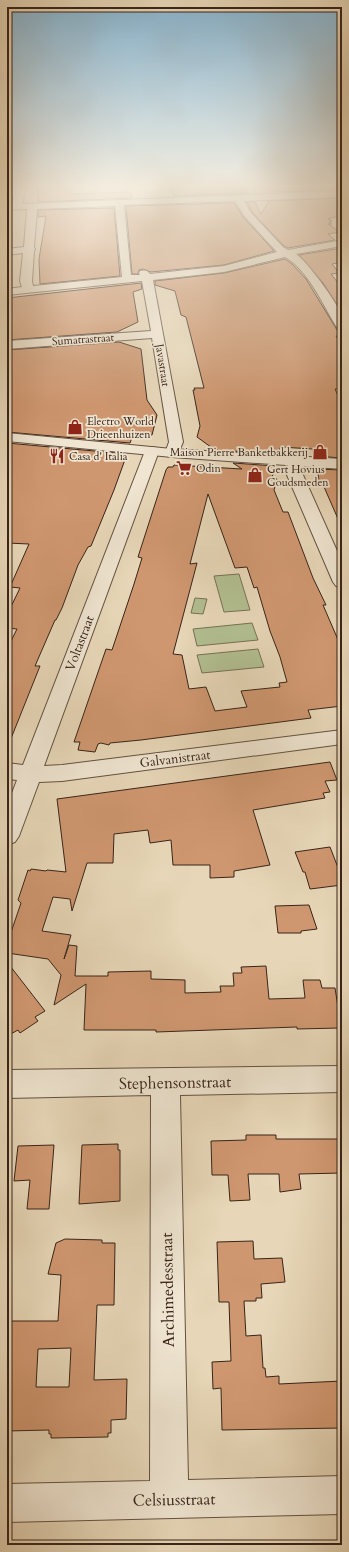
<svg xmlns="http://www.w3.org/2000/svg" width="349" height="1552" font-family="Cardo,serif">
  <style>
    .green { fill: #b2bf91; stroke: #757255 }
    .building { fill: #cf9770; stroke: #382419; fill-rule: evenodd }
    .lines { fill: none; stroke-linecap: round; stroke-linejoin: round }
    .minor-casing { stroke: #645141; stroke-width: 2 }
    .tertiary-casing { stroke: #645141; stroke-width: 2 }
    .minor { fill: #efe5d1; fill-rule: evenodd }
    .tertiary { fill: #efe5d1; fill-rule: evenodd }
    .labels { text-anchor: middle; stroke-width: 3.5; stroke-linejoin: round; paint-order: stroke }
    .far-street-label { font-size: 11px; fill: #382419; stroke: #efe5d1 }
    .far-poi-label { font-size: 11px; fill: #382419; stroke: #efe5d1; text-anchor: start }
    .street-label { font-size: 13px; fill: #382419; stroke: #efe5d1 }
    .near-street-label { font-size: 16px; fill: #382419; stroke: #efe5d1 }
  </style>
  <rect width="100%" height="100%" fill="#e7d7b8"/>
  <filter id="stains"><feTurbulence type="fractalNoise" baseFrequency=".005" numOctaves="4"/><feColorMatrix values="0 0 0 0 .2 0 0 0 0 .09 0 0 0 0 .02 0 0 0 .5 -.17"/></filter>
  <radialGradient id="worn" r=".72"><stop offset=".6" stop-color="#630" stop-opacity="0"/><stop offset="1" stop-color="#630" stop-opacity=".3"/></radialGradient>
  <path class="green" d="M239,574L250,610L224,612L214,576Z
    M195,598L207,599L203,614L191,613Z
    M252,623L258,640L197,646L193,629Z
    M258,649L264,667L202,673L197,655Z"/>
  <path class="building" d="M38,188H71V194L130,192L132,198L38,202Z
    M171,188H246L249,193L174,196Z
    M278,188H342V190L275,192Z
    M342,198V215L328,219L332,221L329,222L332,224H328L340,232L328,234L335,240L288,248L284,246L252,212L247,202H255L261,214L269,201Z
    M234,203L243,217L274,251L224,265L151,272L143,269L139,270L138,274H132L126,206Z
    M114,208L120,276L40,284L39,259L46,216L38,217V210Z
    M342,248V262L332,264L339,273L331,274L342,288V313L323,283L299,255Z
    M285,259L292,264L306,279L337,330L342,331V336H336L342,346V389H335L342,404V458L316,456L315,454H313V449L280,447L278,454L215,450L197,437L200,426L193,390H195L194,388H204L186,317L181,315L175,291L155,285V281L224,273Z
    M141,283L142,289L133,292L138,322L117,332L7,340V298Z
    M119,342L141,349L147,400L157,415L152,435H133L130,443L7,432V350Z
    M7,443L127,454L114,490L91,546L88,547L78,565L62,608L56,620H55L35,666H40L8,746H7V649L17,629L7,628V615L20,588L10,587L29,544L7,543Z
    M233,463L275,466L272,478L277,479L274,490L283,512H288L313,578L326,605H323L342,649V706L308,710L311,718L141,740L110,743L109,745L101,743L98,744L95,752L78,750L80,742H74L106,649L112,650L134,584L142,558L138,557L166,470L168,467H173L174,465L242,469ZM208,494L235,568L247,567L254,588L257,587L270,631L280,657L287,682L279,683L280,687L241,691L247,707L215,711L206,687L189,689L182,655L173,654L197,563L190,564Z
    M317,469L342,470V528L321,480H319Z
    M330,762L337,780L325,781L330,792L323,793L325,798L253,810L270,865L234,871V877L210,878V865H173L171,840L150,843L148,830L114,834L113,863H87L72,911L70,899L53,897L42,931L71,935L64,959L69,945L77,946L75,976H108V972L151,971V979L185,980V993L221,992L220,986H234L233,973H242L241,967L266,966L269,999L305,998L303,980H320L322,988H335L341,1026H339V1028L297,1029V1027L156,1032V1030H84L86,984L54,1005L61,975L48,959L7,953V944L21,903L18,900L28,870L30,871L31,869L46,871L47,870L66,872L57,799Z
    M330,847L342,878V885L310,889L305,872H303L295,852Z
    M309,905L317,929L301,931V933H278L275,906Z
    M7,962L45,1011L35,1017L38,1021L20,1033L18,1030L7,1036Z
    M246,1135H276V1139H342V1173L299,1174L301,1189L280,1192L279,1174H248L250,1200L230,1201L228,1175H212L211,1141L246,1140Z
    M118,1144V1150H120V1201L79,1204L82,1145Z
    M54,1145L49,1209H27L30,1180L14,1181L18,1146Z
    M65,1239L102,1240V1243H115L114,1305H97L94,1380L127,1379L126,1419L111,1420V1433H108V1437L51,1438V1434H49V1430L7,1431V1350L10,1321H58L61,1275L48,1274L56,1243ZM71,1348L69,1387H36L38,1349Z
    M253,1241L254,1259L282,1258L285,1282L261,1284L262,1298H256V1301H244L246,1336L261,1335L263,1368H265L266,1377L279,1376V1384L342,1381V1428L222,1430L221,1388L213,1389L212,1362L231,1361L229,1302H219L217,1242Z"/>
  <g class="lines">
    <defs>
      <path id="minor" d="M17,188H26L22,204L342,191V197L244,201L251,213L283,247L288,250L342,240V246L296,254C306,260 340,306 342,317C343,321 342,326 342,330L338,329L336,326C322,303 308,270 285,257L224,272L153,280L183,442L177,456L172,457L167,456L165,453L169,442L152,338L7,349V341L151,331L142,281L7,295V289L22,287L20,281L23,253L7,255V249L24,247L27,209L7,210V204H12ZM235,201L244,216L277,252L224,266L150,274C147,270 145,270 140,271L139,273L140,275H131L124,205ZM115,206L122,277L33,286L32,281L34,251L35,249L34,247L37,209Z
        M152,447L157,448L159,451L44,766L62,765L342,730V744L62,781L39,782L19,836L15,842L7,845V806L17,780L7,779V763L23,765L145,451L147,448Z
        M296,457L301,459L304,462L303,475L342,562V587L336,586L333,582L287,475L288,462L291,459Z
        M342,1066V1092L180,1095L188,1480L342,1476V1514L7,1522V1484L150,1481L151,1095L7,1098V1070Z"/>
      <path id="tertiary" d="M7,433L172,449L342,459V469L172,457L7,441Z"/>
    </defs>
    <use href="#minor" class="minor-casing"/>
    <use href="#tertiary" class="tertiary-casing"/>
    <use href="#minor" class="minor"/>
    <use href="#tertiary" class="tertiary"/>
  </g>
  <linearGradient id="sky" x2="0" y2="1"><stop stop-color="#87b6d3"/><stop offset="0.46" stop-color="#f4eddf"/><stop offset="1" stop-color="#f4eddf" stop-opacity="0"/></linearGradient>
  <rect width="349" height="405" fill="url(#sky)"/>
  <defs>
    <symbol id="shop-bare" viewBox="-9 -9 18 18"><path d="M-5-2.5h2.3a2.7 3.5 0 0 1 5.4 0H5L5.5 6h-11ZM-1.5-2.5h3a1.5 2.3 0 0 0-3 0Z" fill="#8f2418" stroke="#efe5d1" stroke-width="2.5" paint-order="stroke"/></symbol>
    <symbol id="restaurant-bare" viewBox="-9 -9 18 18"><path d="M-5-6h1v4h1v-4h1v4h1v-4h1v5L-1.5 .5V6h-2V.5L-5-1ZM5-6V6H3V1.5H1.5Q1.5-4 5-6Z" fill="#8f2418" stroke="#efe5d1" stroke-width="2.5" paint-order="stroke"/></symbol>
    <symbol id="supermarket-bare" viewBox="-9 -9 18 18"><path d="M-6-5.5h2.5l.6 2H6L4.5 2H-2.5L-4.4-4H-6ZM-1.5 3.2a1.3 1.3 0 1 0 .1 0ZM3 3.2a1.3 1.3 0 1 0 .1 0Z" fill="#8f2418" stroke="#efe5d1" stroke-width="2.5" paint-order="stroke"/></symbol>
  </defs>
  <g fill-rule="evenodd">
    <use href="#shop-bare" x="64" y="416" width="22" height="22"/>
    <use href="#shop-bare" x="309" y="441" width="22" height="22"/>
    <use href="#restaurant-bare" x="46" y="445" width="22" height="22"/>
    <use href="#supermarket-bare" x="173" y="457" width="22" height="22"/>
    <use href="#shop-bare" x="244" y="464" width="22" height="22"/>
  </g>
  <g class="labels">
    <g class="far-street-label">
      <text transform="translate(83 339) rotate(-4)" y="4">Sumatrastraat</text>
      <text transform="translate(163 365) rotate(81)" y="4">Javastraat</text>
    </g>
    <g class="far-poi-label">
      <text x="87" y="425">Electro World<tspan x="87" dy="13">Drieenhuizen</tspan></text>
      <text x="308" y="456" text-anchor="end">Maison Pierre Banketbakkerij</text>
      <text x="69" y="460">Casa d' Italia</text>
      <text x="196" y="472">Odin</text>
      <text x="267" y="473">Gert Hovius<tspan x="267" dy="13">Goudsmeden</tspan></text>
    </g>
    <g class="street-label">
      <text transform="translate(79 643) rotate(-69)" y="5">Voltastraat</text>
      <text transform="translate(175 758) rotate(-7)" y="5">Galvanistraat</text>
    </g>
    <g class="near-street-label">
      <text transform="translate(175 1082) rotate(-1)" y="6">Stephensonstraat</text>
      <text transform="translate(167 1290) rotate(-91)" y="6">Archimedesstraat</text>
      <text transform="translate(174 1499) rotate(-1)" y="6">Celsiusstraat</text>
    </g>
  </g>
  <rect width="349" height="1552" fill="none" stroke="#e7d7b8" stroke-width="24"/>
  <rect x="8" y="8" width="333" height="1536" fill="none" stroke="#382419" stroke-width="2"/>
  <rect x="12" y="12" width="325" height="1528" fill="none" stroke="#382419"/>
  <rect width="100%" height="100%" filter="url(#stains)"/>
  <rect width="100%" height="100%" fill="url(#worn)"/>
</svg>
